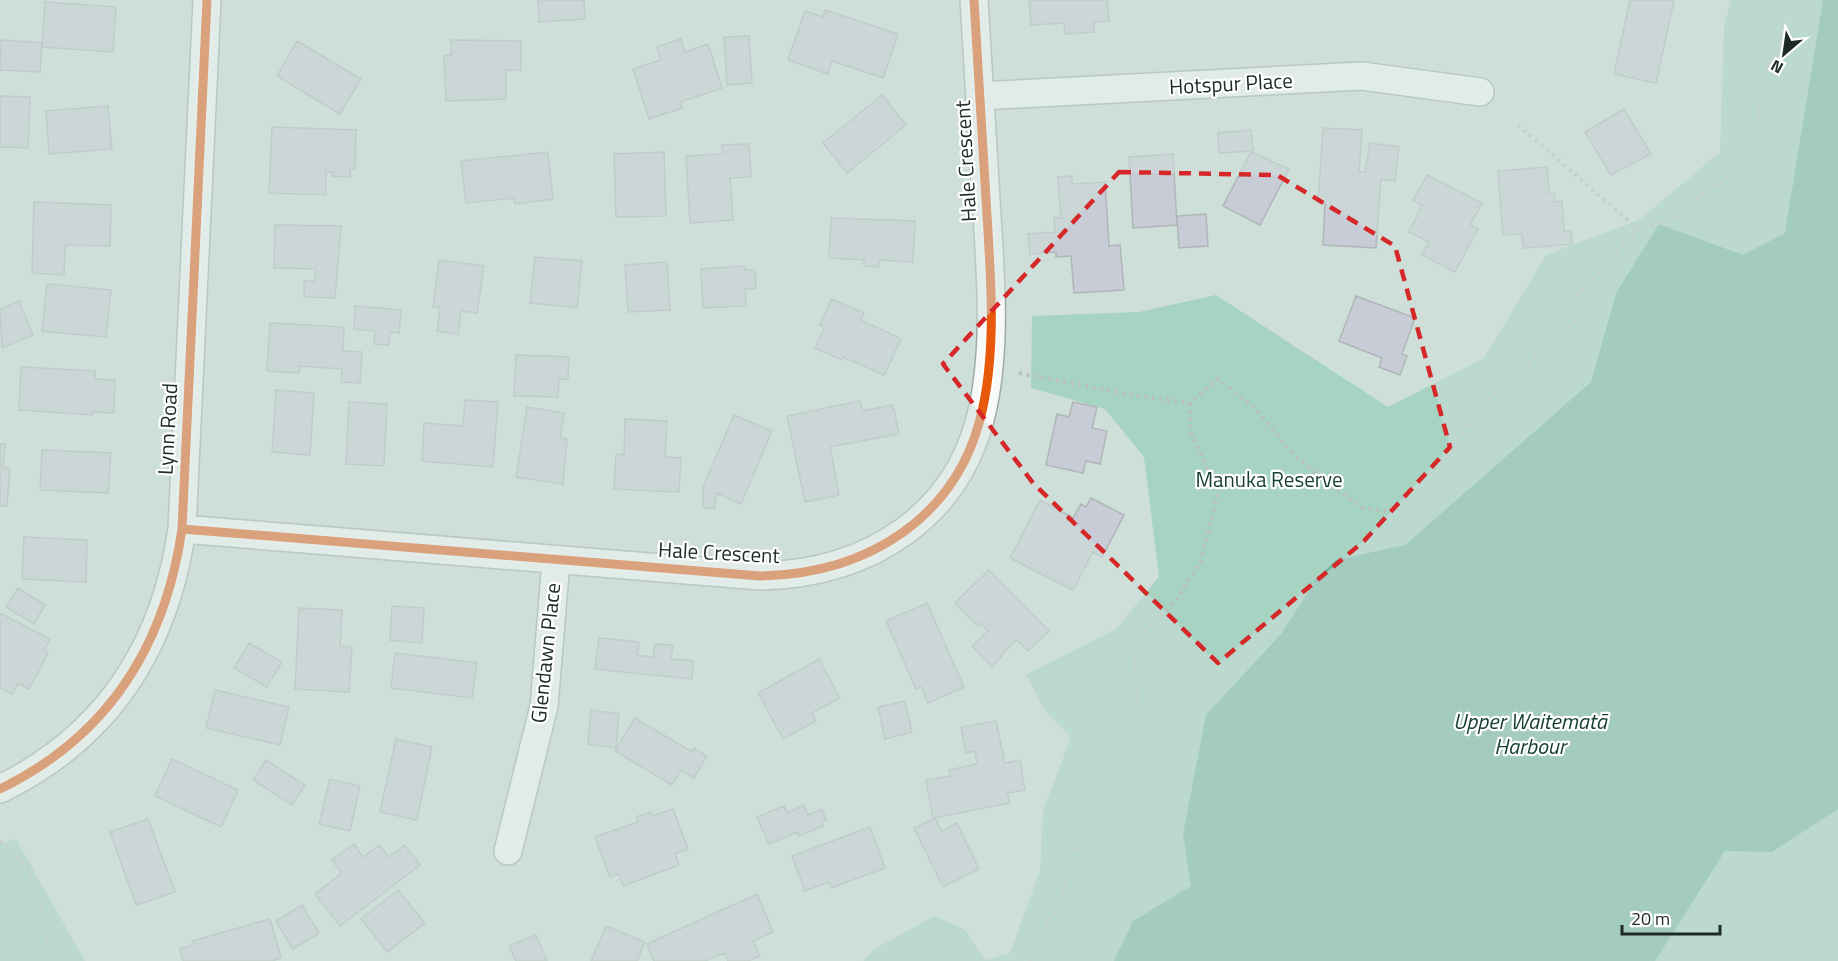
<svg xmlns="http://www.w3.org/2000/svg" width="1838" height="961" font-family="'Titillium Web',sans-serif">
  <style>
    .green { fill: #a7d3c3 }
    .water { fill: #6fb49f }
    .building { fill: #c8ccd6; stroke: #afb6b8; stroke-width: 1.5 }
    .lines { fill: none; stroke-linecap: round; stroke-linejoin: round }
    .street-casing { stroke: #9daba5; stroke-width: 30 }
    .path { stroke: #bac0bd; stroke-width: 4; stroke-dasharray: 3 4.5; stroke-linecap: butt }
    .street { stroke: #f8faf9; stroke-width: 27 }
    .cycleway-casing { stroke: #fff; stroke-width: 13 }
    .cycleway { stroke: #e8590c; stroke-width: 9 }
    .marked { fill: none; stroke: #d62828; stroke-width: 4.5; stroke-dasharray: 12 8; stroke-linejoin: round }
    .labels { text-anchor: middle; stroke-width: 4.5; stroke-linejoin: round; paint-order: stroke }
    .street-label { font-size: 21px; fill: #1d2a25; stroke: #fff }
    .park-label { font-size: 21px; fill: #163f32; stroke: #fff }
    .water-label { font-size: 22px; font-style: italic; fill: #153e32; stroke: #fff }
  </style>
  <rect width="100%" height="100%" fill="#cddfd8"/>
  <path class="green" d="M1731,0H1838V961H863L876,948L935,916L965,930L985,960L1010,953L1040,871L1043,811L1071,737L1045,711L1026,675L1116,629L1159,577L1144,457L1105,409L1031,388L1032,316L1139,312L1216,295L1388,407L1484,358L1546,255L1639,220L1720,152L1724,28Z
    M16,839L85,961H0V844Z"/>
  <path class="water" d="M1823,0H1838V809L1772,852L1725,851L1655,961H1114L1133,921L1191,886L1183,834L1206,715L1281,634L1315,581L1336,560L1405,545L1591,382L1616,293L1659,224L1743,255L1785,233Z"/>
  <path class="building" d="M538,0H584L585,19L539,22Z
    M1029,0H1107L1109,21L1094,22V32L1065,34L1064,23L1031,25Z
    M1630,0H1674L1656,83L1614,74Z
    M45,2L116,7L113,52L42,47Z
    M825,10L898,34L883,78L832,61L828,74L788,60L805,11L823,17Z
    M749,36L752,83L727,85L724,37Z
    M681,39L685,52L708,44L722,88L680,102L682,108L649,119L633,69L661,60L657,47Z
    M1,40L42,43L40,72L0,70Z
    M451,40L521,41V70H506V99L446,101L444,55H451Z
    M297,41L361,79L340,114L277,76Z
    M882,95L906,125L847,173L823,143Z
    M0,96L30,97L28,148L0,147Z
    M108,106L112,149L49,154L46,111Z
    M1624,109L1651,154L1611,175L1585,132Z
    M272,127L356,130L355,169H350V177L332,176L333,172L326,171V195L269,193Z
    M1323,128L1362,130L1359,172H1365L1370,143L1399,147L1395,181L1381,179L1376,248L1323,245L1325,203L1318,202Z
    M1251,130L1253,151L1219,153L1218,133Z
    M749,144L751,177L730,178L733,220L690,223L686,156L723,154L722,145Z
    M548,152L553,199L515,204L514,198L466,203L461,161Z
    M664,152L666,216L616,217L614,154Z
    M1251,152L1289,169L1260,225L1223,206Z
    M1173,154L1177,225L1133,228L1129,157Z
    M1547,167L1549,194H1554L1555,202L1562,201L1564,231H1571L1572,244L1523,248L1522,234L1503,235L1498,171Z
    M1427,175L1482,203L1470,225L1478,229L1455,272L1422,255L1429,242L1409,232L1422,206L1413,200Z
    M1072,176V184L1105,182L1109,246L1120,245L1124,290L1074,293L1071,256L1056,257V252L1030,254L1028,234L1055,232L1054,218H1061L1058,177Z
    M34,202L111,205L110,246L65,245L64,275L32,273Z
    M1206,214L1208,246L1179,248L1177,216Z
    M831,218L915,221L913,262L879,260V267L864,266V260L829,258Z
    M275,225L341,226L335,298L304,297V281H315V269L274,268Z
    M535,257L582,261L577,308L530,303Z
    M439,260L484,266L477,313L461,311L458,334L437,331L440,308L433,307Z
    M667,262L670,310L628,312L625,265Z
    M744,266L745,270H755L756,288L745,289L746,306L703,308L701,269Z
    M47,284L111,290L106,337L42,331Z
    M1356,296L1415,318L1402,354L1407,356L1400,375L1379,367L1382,358L1339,341Z
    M831,299L864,313L861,320L901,339L884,375L843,357L842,360L815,348L825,327L820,325Z
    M19,301L33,335L2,348L0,309Z
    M355,306L401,310L399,333L390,332L389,345L374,344L375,331L354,329Z
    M270,323L344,327L343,351L362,352L360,383L341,382L342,369L300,366L299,373L267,371Z
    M516,355L569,357L568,379H559L558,397L514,396Z
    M21,367L95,371V379L115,380L114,413L93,412L92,415L19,410Z
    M276,390L314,393L310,455L272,452Z
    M465,400L498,402L493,467L422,461L424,423L463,426Z
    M860,401L862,411L893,405L899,434L830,447L839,495L805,502L787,416Z
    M349,402L387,404L384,466L346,464Z
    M1073,402L1097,407L1092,428L1107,431L1100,464L1086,461L1083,473L1046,465L1057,414L1069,417Z
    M527,407L564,413L560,438L567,439L563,484L516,477Z
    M734,415L772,431L741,504L717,493L714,509L703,507V487Z
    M625,419L667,421L665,457L681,458L679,492L614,489L616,454L624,455Z
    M0,444H5L3,468L10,469L7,506H0Z
    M42,450L111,453L108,493L40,490Z
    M1091,498L1124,515L1102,557L1093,552L1073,590L1010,558L1040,500L1073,518L1081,504L1086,507Z
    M24,537L87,540L86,582L22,579Z
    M989,570L1049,631L1028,651L1016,639L992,667L972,646L988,631L981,623L978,626L955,603Z
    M18,588L45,605L34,624L6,607Z
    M927,603L964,687L928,703L921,687L916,689L886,621Z
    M392,606L424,608L422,643L390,640Z
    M299,608L342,610L340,646L352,647L349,692L295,689Z
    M0,613L50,639L44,650L48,653L29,689L18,683L12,694L0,688Z
    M599,638L639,642L637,655L653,657L655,644L673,645L671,659L693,661L692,679L595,669Z
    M249,643L282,662L267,687L234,668Z
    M395,653L477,663L472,698L391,688Z
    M819,659L840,698L812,713L816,721L783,739L758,693Z
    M215,690L289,707L280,745L206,728Z
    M905,701L912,732L885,739L878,707Z
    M591,710L619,714L616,748L588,744Z
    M635,718L692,752L694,748L707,756L694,778L681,770L672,785L615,751Z
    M996,721L1005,763L1020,760L1025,790L1007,793L1010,803L933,818L926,780L950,776L949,770L977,764L975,751L966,753L961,727Z
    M396,739L432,747L417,820L380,812Z
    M172,759L238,790L221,827L155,796Z
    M266,760L305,785L292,805L253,780Z
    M330,779L360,786L350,831L319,824Z
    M804,805L808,815L822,809L826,820L821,822L823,826L799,836L797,832L769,844L757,817L784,806L787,813Z
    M673,809L688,849L675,854L679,865L623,886L619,874L610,877L595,837L638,822L636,817L651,812L652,816Z
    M935,818L942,831L957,823L979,869L943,887L914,828Z
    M148,819L175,892L136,905L110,832Z
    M870,827L885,868L831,888L828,882L805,891L792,856Z
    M354,844L363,857L379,845L389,857L405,845L420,865L340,926L315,894L342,873L332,860Z
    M398,890L425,923L387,952L361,919Z
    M757,894L773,932L753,941L760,956L748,961H728L725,953L705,961H654L647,944Z
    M302,905L319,933L293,949L276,921Z
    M270,919L281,958L272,961H183L180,949L193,945L192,941Z
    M606,926L645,942L637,961H591Z
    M536,935L547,961H516L509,946Z"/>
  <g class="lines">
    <defs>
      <path id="street" d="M980,96L1362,76L1480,92
        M182,529L760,576C868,574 960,517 983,407C997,341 990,267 986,199C982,133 978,66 974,0
        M0,789C109,736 165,646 182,529L207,0
        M508,851L544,706L556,561"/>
    </defs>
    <use href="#street" class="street-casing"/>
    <path class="path" d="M1518,125L1638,229
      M1019,373L1138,396L1190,403
      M0,841C10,849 20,857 27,868C43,894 45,932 49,961
      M1030,961L1076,863L1074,799L1103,777L1139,716L1133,646L1176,600L1201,561L1218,492L1191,432L1190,403L1218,379L1255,408L1290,450L1329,484L1363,508L1389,511L1447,457L1475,411L1574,322L1571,301L1638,229L1672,219L1710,189L1736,175L1756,138L1760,85L1780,43L1786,0"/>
    <use href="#street" class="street"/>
    <defs>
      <path id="cycleway" d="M182,529L760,576C868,574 960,517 983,407C997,341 990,267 986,199C982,133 978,66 974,0
        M0,789C109,736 165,646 182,529L207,0"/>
    </defs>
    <use href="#cycleway" class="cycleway-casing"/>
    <use href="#cycleway" class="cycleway"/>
  </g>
  <path d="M0 0H1838V961H0ZM1119,172L1277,175L1395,246L1450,447L1364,541L1218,663L1033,483L943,364Z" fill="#cddfd8" fill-opacity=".55" fill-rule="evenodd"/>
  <path class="marked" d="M1119,172L1277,175L1395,246L1450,447L1364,541L1218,663L1033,483L943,364Z"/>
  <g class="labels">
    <g class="street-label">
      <text transform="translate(1231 84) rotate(-3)" y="7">Hotspur Place</text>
      <text transform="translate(966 161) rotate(-93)" y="7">Hale Crescent</text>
      <text transform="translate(168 429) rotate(-87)" y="7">Lynn Road</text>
      <text transform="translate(719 553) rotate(3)" y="7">Hale Crescent</text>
      <text transform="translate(546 653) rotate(-84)" y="7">Glendawn Place</text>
    </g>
    <g class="park-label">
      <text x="1269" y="487">Manuka Reserve</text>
    </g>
    <g class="water-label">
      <text x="1530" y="729">Upper Waitematā<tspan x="1530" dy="25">Harbour</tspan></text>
    </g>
  </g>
  <g transform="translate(1784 54) rotate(209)" stroke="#ffffff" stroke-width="4.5" paint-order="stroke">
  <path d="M0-4.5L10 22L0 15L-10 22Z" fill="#1d2a25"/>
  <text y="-9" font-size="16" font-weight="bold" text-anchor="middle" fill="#1d2a25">N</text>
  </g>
  <path d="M1622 925v9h98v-9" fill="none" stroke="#1d2a25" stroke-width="3"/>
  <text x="1631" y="925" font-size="18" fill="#1d2a25" stroke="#ffffff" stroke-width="4.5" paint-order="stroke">20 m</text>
</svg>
